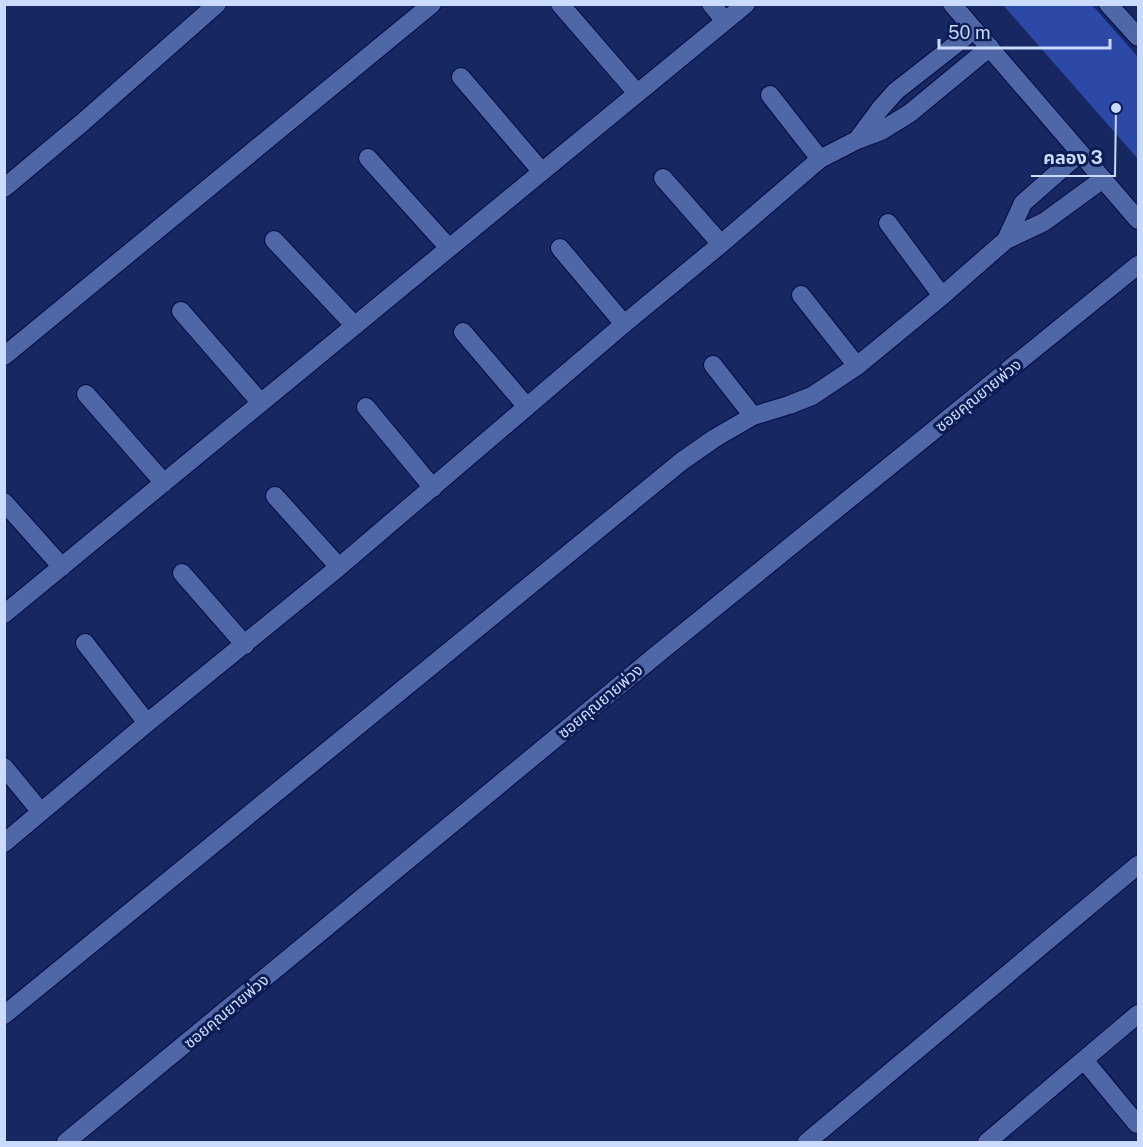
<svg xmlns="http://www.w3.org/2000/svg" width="1143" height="1147" font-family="'Public Sans','Noto Sans Thai',sans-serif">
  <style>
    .water { fill: #2d49a7 }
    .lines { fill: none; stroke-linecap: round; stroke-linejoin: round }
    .minor-casing { stroke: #040a43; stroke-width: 20 }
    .minor { stroke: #4f67a6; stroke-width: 18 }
    .labels { text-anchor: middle; stroke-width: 6; stroke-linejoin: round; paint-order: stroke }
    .street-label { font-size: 16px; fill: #cbdbff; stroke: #0d1c55 }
    .leader { fill: none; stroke: #cbdbff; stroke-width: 2 }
    .callout-dot { fill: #cbdbff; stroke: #0d1c55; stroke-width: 2 }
    .callout-label { font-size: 18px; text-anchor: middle; font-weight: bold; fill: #cbdbff; stroke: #0d1c55; stroke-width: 6; stroke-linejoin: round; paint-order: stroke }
  </style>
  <rect width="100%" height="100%" fill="#162761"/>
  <path class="water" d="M1003,5H1092L1138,57V159Z"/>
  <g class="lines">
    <defs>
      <path id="minor" d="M560,4L637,93
        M711,4L725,21
        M952,4L1138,220
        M1108,4L1138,37
        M461,77L542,172
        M770,95L820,159
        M857,140L880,109L896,91L974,30
        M368,158L449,248
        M663,178L721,244
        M4,188L83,122L217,4
        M888,223L942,296
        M274,240L355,326
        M1006,240L1023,203L1080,153
        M560,248L624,324
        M801,295L857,366
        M181,311L261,403
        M463,332L527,407
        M4,356L432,4
        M713,365L753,416
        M86,394L164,483
        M366,407L433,488
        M275,496L339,567
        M4,502L62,567
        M182,573L245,645
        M4,614L746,4
        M85,643L147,723
        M4,767L41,812
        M4,843L147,723L339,567L624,324L721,244L820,159L857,140L881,131L910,113L990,47
        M4,1015L682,461L715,438L753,416L789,405L812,396L857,366L942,296L1006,240L1044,222L1103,179
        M1084,1060L1137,1124
        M66,1142L660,652L1138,265
        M807,1142L1138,865
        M987,1142L1138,1014"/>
    </defs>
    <use href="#minor" class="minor-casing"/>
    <use href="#minor" class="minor"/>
  </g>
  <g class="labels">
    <g class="street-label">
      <text transform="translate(978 395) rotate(-39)" y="6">ซอยคุณยายพ่วง</text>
      <text transform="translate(600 701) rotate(-40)" y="6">ซอยคุณยายพ่วง</text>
      <text transform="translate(226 1011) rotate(-40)" y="6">ซอยคุณยายพ่วง</text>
    </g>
  </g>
  <path class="leader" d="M1116 108L1115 176H1031"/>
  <circle class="callout-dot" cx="1116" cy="108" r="6"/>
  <g class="callout-label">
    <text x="1073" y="164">คลอง 3</text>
  </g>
  <rect width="1143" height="1147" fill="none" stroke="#cbdbff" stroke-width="12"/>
  <path d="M939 39v9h171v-9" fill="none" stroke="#cbdbff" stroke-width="3"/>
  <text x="948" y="39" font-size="18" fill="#cbdbff" stroke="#0d1c55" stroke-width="4.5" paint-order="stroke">50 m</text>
</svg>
